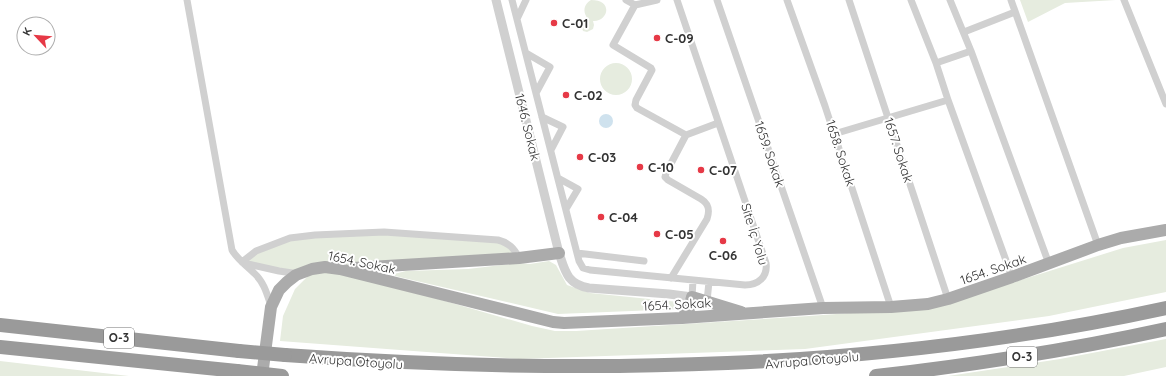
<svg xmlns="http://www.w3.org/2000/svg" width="1166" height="376" font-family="Quicksand,sans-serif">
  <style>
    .green { fill: #e6ecdf }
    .water { fill: #cfe2ee }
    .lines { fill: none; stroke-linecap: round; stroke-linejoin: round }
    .minor { stroke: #d0d0d0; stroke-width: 7 }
    .tertiary { stroke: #d0d0d0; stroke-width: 9 }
    .primary { stroke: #ababab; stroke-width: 12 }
    .motorway { stroke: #9a9a9a; stroke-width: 14 }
    .motorway-bridge { stroke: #9a9a9a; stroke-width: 14 }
    .poi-dot { fill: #e63946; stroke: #fff; stroke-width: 1.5 }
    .labels { text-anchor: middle; stroke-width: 4; stroke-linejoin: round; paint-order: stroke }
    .shield { fill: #fff; stroke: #707070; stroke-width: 1 }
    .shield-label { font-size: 12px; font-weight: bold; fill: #333 }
    .poi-label { font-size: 13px; font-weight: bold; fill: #333; stroke: #fff; text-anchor: start }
    .street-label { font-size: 13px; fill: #333; stroke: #fff }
  </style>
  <rect width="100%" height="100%" fill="#fff"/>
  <path class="green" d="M591,0C614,0 608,22 593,21L594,25L593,29L587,32L583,31L581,25L583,21L588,19C582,12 584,4 591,0Z
    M1020,0H1116L1065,3L1028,22Z
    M600 79a16 16 0 1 1 32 0a16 16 0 1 1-32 0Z
    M341,233L499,240L519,258L304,272L242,262L256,251L290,238Z
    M1166,240V292L1049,316L805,349L519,359L280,341L283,316L295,289L309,275L321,272L342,274L393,286L532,326L555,331H576L809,316L934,307L1123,248Z
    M549,261L556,265L567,285L590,293L679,302L682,308L681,309L558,314L395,276L394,274L406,271L468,269L518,263L530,264Z
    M1166,339V367L1124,376H948L1060,359Z
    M0,361L129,376H0Z"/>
  <path class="water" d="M599 121a7 7 0 1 1 14 0a7 7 0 1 1-14 0Z"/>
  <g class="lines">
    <path class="minor" d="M187,0L232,250C237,259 246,265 254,273C264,282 267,294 271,306
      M512,0L579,261L583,268L590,270L745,285C758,285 768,277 766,263L677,0
      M626,0L635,5L613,45L651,68L652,70L636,100L635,105L637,108L686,135L666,173L665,177L668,180L701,199C709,204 710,210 707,219L671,278
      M717,0L823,308
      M787,0L825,106L891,307
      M849,0L948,299
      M911,0L936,63
      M1011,0L1098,245
      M1124,0L1166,104
      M635,5L657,0
      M517,19L526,0
      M964,32L1015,12
      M971,51L1049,264
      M526,53L550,67L536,93
      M948,100L1012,277
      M542,117L563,127L551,150
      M834,134L948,100L936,63L971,51L950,0
      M686,135L718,123
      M558,178L578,189L566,209
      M577,253L644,261
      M242,262L256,251L290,238L315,235L384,232L498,240C509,243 514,248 519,258
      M244,263L279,271L299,274
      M692,297L693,280
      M707,301L709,282"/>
    <path class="tertiary" d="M496,0L559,253C565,271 567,284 589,288L669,294L692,297"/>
    <path class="primary" d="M353,268L519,258L559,253
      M682,318L689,309L692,297L741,312
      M262,376L271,307L279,290L287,282L296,275L312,269L325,267L340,269L553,322L564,323L682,318L823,308L891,307L928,304L948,299L1012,277L1098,245L1121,238L1166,230"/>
    <path class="motorway" d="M0,325L239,351
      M0,347L237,371
      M285,355C579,376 877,371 1166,308
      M876,376C973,365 1070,350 1166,329"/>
    <path class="motorway-bridge" d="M239,351L285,355
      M237,371L282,376"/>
  </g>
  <g class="poi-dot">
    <circle cx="554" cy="23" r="4"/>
    <circle cx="657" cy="38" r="4"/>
    <circle cx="566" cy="95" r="4"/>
    <circle cx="580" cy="157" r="4"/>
    <circle cx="640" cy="167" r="4"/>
    <circle cx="701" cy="170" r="4"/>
    <circle cx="601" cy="217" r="4"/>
    <circle cx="657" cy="234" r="4"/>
    <circle cx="723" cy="241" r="4"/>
  </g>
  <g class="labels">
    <g class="shield">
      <rect x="104" y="328" width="30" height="20" rx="3"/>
      <rect x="1007" y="347" width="30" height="20" rx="3"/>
    </g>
    <g class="shield-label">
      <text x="119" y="342">O-3</text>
      <text x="1022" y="361">O-3</text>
    </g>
    <g class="poi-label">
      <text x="562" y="28">C-01</text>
      <text x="665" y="43">C-09</text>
      <text x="574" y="100">C-02</text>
      <text x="588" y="162">C-03</text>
      <text x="648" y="172">C-10</text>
      <text x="709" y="175">C-07</text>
      <text x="609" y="222">C-04</text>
      <text x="665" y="239">C-05</text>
      <text x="723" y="260" text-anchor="middle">C-06</text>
    </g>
    <g class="street-label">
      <text transform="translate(528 127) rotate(76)" y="5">1646. Sokak</text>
      <text transform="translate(899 150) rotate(72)" y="5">1657. Sokak</text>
      <text transform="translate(841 153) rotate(72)" y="5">1658. Sokak</text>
      <text transform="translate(770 154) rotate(71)" y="5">1659. Sokak</text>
      <text transform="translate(755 234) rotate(73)" y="5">Site İç Yolu</text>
      <text transform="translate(362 262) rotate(12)" y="5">1654. Sokak</text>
      <text transform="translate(993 269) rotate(-19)" y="5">1654. Sokak</text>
      <text transform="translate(677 304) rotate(-3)" y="5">1654. Sokak</text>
      <text transform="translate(812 360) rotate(-5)" y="5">Avrupa Otoyolu</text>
      <text transform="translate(356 361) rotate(4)" y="5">Avrupa Otoyolu</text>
    </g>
  </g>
  <g transform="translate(36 36) rotate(296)"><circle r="19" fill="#ffffff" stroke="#adadad"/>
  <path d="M0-3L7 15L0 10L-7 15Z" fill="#e63946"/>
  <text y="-6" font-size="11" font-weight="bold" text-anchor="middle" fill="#333333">K</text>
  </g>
</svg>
